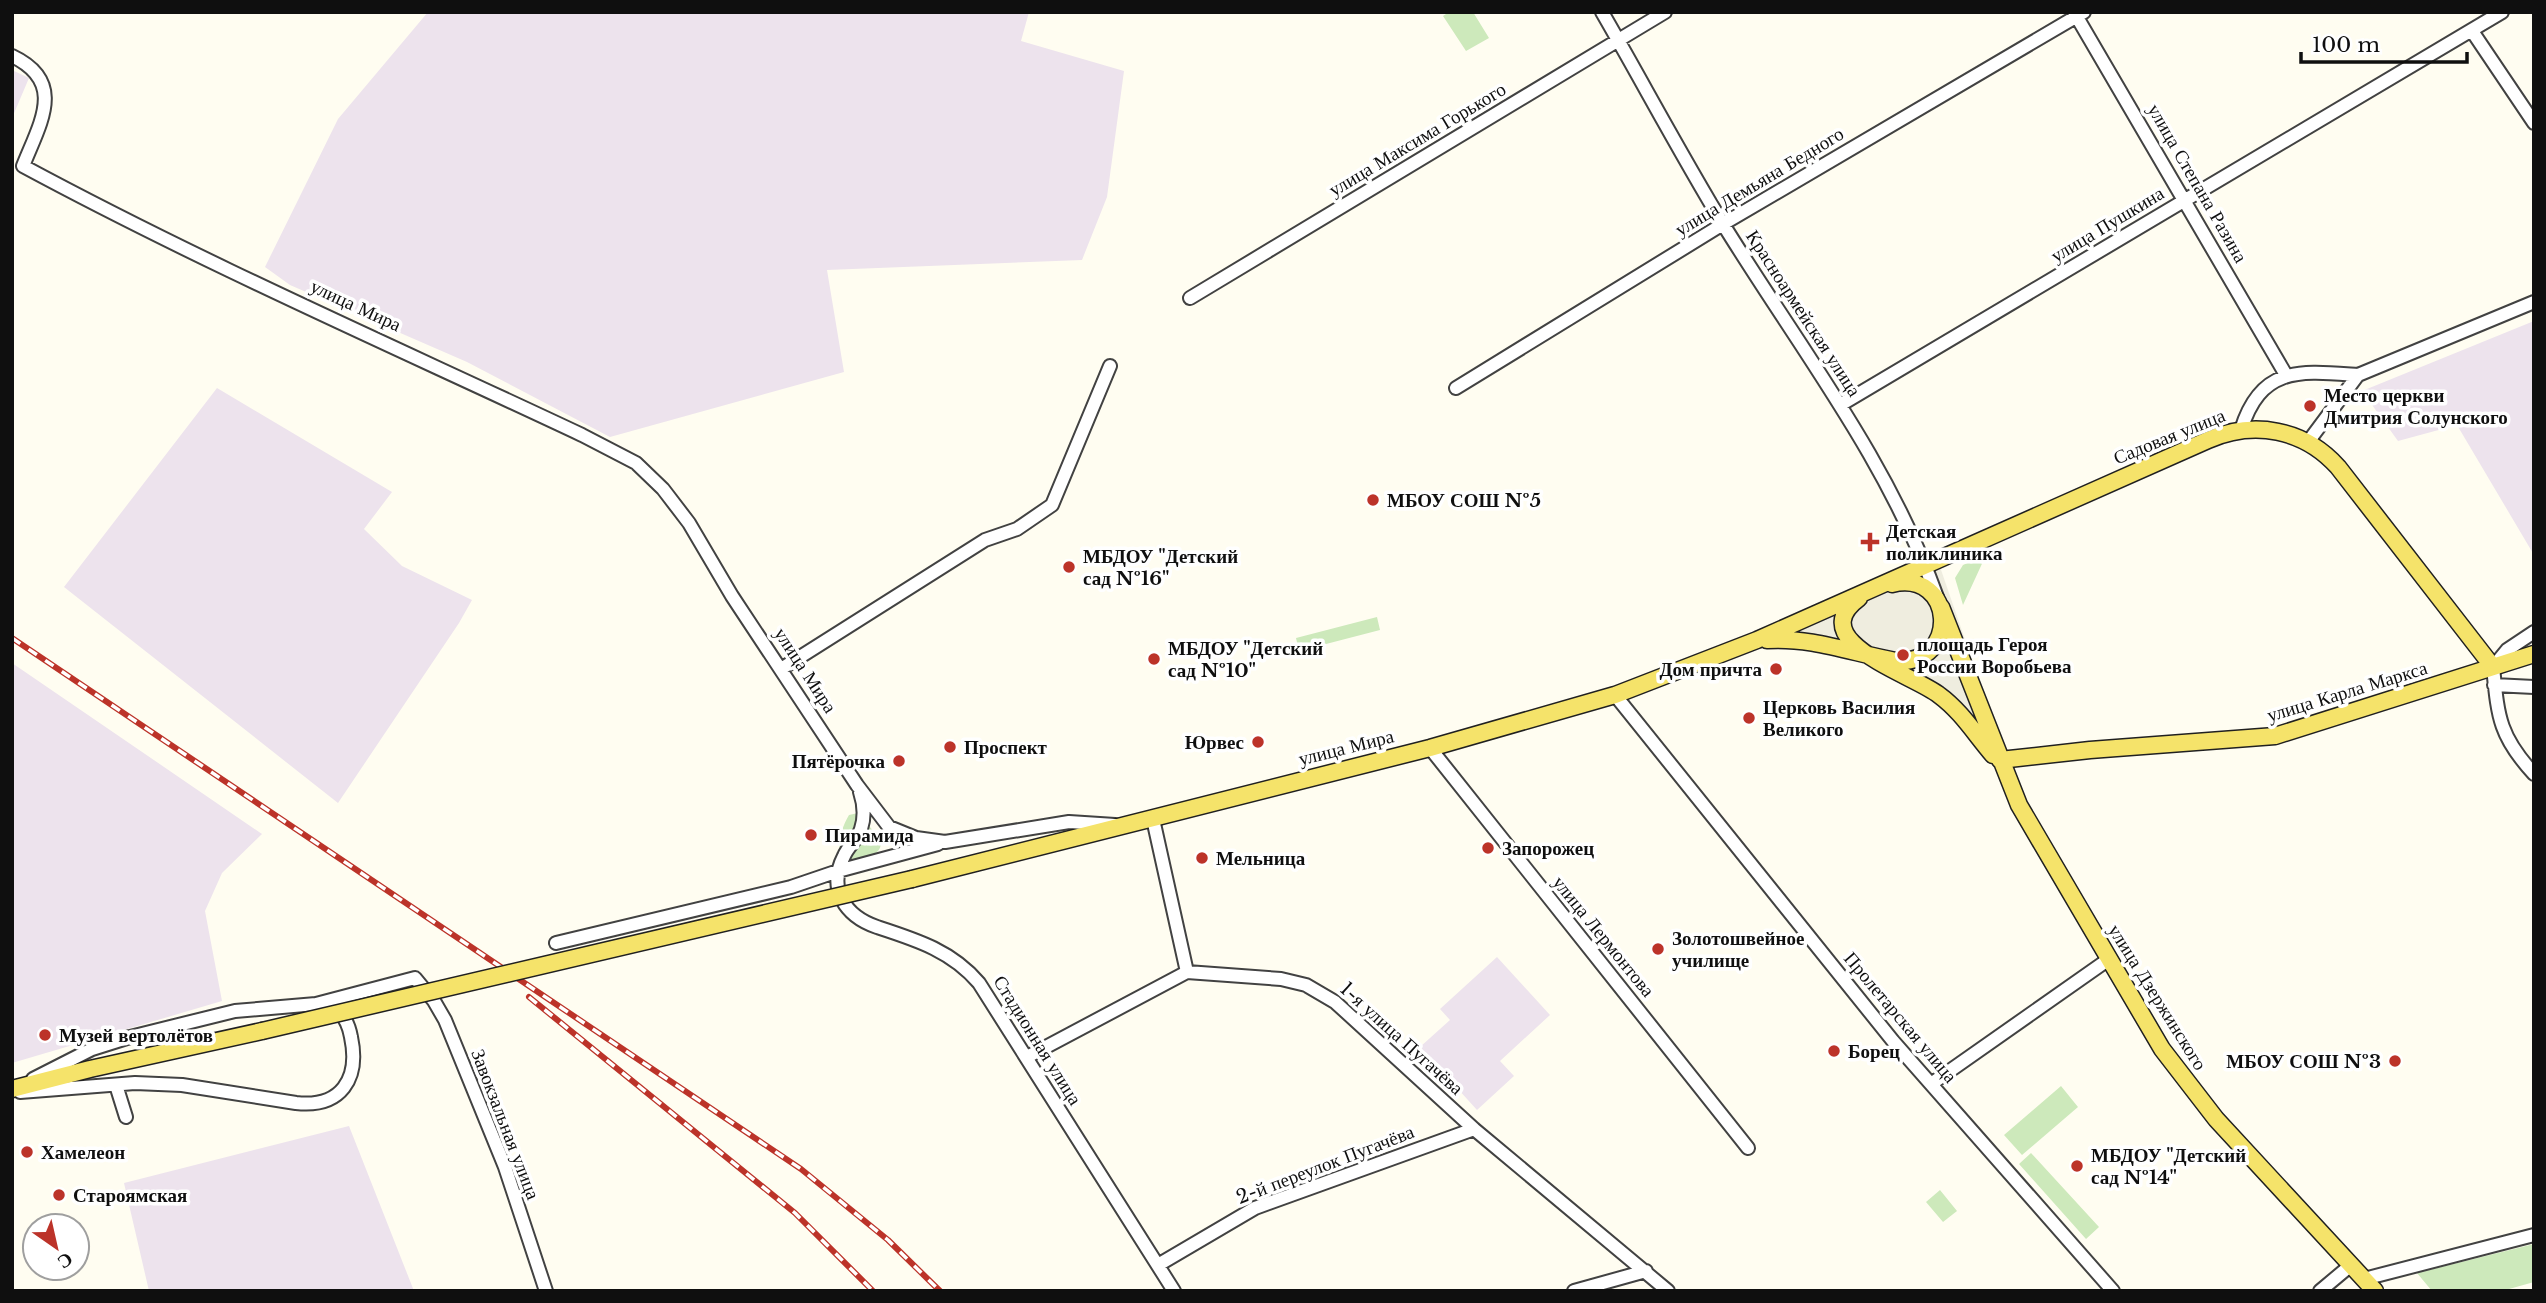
<svg xmlns="http://www.w3.org/2000/svg" width="2546" height="1303" font-family="'Libre Baskerville',serif">
  <style>
    .industrial { fill: #ede3ed }
    .green { fill: #cde9bb }
    .plaza { fill: #efeddf }
    .lines { fill: none; stroke-linecap: round; stroke-linejoin: round }
    .minor-casing { stroke: #424242; stroke-width: 16 }
    .major-casing { stroke: #202020; stroke-width: 19 }
    .minor { stroke: #fff; stroke-width: 12 }
    .major { stroke: #f5e36a; stroke-width: 16 }
    .rail-casing { stroke: #bc3329; stroke-width: 6 }
    .rail { stroke: #fff; stroke-width: 3.5; stroke-dasharray: 10; stroke-linecap: butt }
    .major-bridge-casing { stroke: #202020; stroke-width: 19; stroke-linecap: butt }
    .major-bridge { stroke: #f5e36a; stroke-width: 16 }
    .poi-dot { fill: #bc3329; stroke: #fff; stroke-width: 2.5 }
    .labels { text-anchor: middle; stroke-width: 7; stroke-linejoin: round; paint-order: stroke }
    .street-label { font-size: 19px; fill: #0f0f0f; stroke: #fff }
    .poi-label { font-size: 19px; font-weight: bold; fill: #0f0f0f; stroke: #fff; text-anchor: start }
  </style>
  <rect width="100%" height="100%" fill="#fffdf1"/>
  <path class="industrial" d="M428,12H1029L1021,41L1124,71L1107,197L1082,260L827,270L844,372L610,437L467,362L290,285L265,267L338,119Z
    M12,70L29,78L12,118Z
    M2534,321V555L2457,425L2398,441L2362,391Z
    M217,388L392,492L364,529L402,566L472,600L459,623L338,803L64,587Z
    M12,663L262,834L222,873L205,911L222,1001L12,1063Z
    M1497,957L1550,1015L1500,1061L1514,1076L1477,1110L1420,1047L1450,1020L1440,1009Z
    M349,1126L414,1291H149L124,1183Z"/>
  <path class="green" d="M1449,12H1473L1489,38L1466,51L1443,16Z
    M1986,555L1963,605L1955,578L1963,565Z
    M1377,617L1380,630L1299,651L1296,638Z
    M858,813L881,840C883,859 857,860 843,864C836,848 840,830 849,815Z
    M2061,1086L2078,1107L2022,1155L2004,1135Z
    M2031,1153L2099,1227L2086,1239L2019,1164Z
    M1940,1190L1957,1211L1943,1222L1926,1202Z
    M2534,1244V1282L2502,1291H2432L2417,1273Z"/>
  <path class="plaza" d="M1939,564L1993,721L1977,730L1946,705L1871,664L1786,630Z"/>
  <g class="lines">
    <defs>
      <path id="minor" d="M1602,12C1643,83 1681,155 1723,224C1800,349 1887,458 1937,597
        M2074,12L2286,375
        M2472,31L2534,123
        M12,56C67,82 40,123 23,166C205,264 395,347 582,435L636,463L663,489L689,523L732,596L857,785L889,827L916,838L945,842L1069,822L1115,825
        M1190,298L1665,12
        M1456,388L1723,224L2084,12
        M1840,405L2502,12
        M2241,430C2261,365 2301,371 2358,375
        M2308,442L2358,375L2534,302
        M2534,632L2507,650L2493,667C2498,717 2499,736 2534,774
        M781,669L985,540L1017,529L1052,505L1110,366
        M2494,685L2534,687
        M1615,695L1893,1041L2113,1291
        M1430,748L1748,1148
        M860,792C864,804 865,817 861,829C858,839 848,846 844,856C827,889 845,916 877,927C917,940 952,951 979,983L1174,1291
        M1153,819L1187,972
        M556,943L791,887L838,871L938,844
        M1027,1057L1187,972L1281,979L1306,985L1335,1002L1474,1129L1668,1291
        M33,1079L92,1049L130,1037L235,1011L316,1004L415,978L434,1001L445,1020L505,1167L546,1291
        M1931,1084L2109,959
        M116,1085L126,1117
        M20,1092L135,1083L182,1085L296,1103C341,1108 360,1079 351,1037C349,1026 344,1014 334,1009
        M1158,1265L1255,1208L1474,1129
        M2364,1279L2534,1235
        M1574,1291L1646,1271
        M2320,1291L2351,1265"/>
      <path id="major" d="M1859,598C1801,641 1914,675 1939,695C1961,711 1975,734 1993,755
        M1941,607L2019,805L2162,1049L2216,1119L2375,1291
        M1767,640C1812,637 1852,653 1896,661C1961,665 1955,569 1892,584
        M2000,760L2090,750L2275,736L2534,654
        M912,879L1430,748L1615,695L1757,640L2208,440C2254,420 2304,429 2338,467L2493,667
        M12,1089L90,1069L262,1031"/>
    </defs>
    <use href="#minor" class="minor-casing"/>
    <use href="#major" class="major-casing"/>
    <use href="#minor" class="minor"/>
    <use href="#major" class="major"/>
    <defs>
      <path id="rail" d="M12,638L801,1169L888,1240L940,1291
        M529,997L795,1213L873,1291"/>
    </defs>
    <use href="#rail" class="rail-casing"/>
    <use href="#rail" class="rail"/>
    <defs>
      <path id="major-bridge" d="M262,1031L912,879"/>
    </defs>
    <use href="#major-bridge" class="major-bridge-casing"/>
    <use href="#major-bridge" class="major-bridge"/>
  </g>
  <g class="poi-dot">
    <circle cx="2310" cy="406" r="7"/>
    <circle cx="1373" cy="500" r="7"/>
    <path d="M1866.5 531.5h7v7h7v7h-7v7h-7v-7h-7v-7h7z"/>
    <circle cx="1069" cy="567" r="7"/>
    <circle cx="1903" cy="655" r="7"/>
    <circle cx="1154" cy="659" r="7"/>
    <circle cx="1776" cy="669" r="7"/>
    <circle cx="1749" cy="718" r="7"/>
    <circle cx="1258" cy="742" r="7"/>
    <circle cx="950" cy="747" r="7"/>
    <circle cx="899" cy="761" r="7"/>
    <circle cx="811" cy="835" r="7"/>
    <circle cx="1488" cy="848" r="7"/>
    <circle cx="1202" cy="858" r="7"/>
    <circle cx="1658" cy="949" r="7"/>
    <circle cx="45" cy="1035" r="7"/>
    <circle cx="1834" cy="1051" r="7"/>
    <circle cx="2395" cy="1061" r="7"/>
    <circle cx="27" cy="1152" r="7"/>
    <circle cx="2077" cy="1166" r="7"/>
    <circle cx="59" cy="1195" r="7"/>
  </g>
  <g class="labels">
    <g class="street-label">
      <text transform="translate(1417 139) rotate(-31)" y="7">улица Максима Горького</text>
      <text transform="translate(1759 181) rotate(-31)" y="7">улица Демьяна Бедного</text>
      <text transform="translate(2198 183) rotate(60)" y="7">улица Степана Разина</text>
      <text transform="translate(2107 224) rotate(-31)" y="7">улица Пушкина</text>
      <text transform="translate(356 305) rotate(25)" y="7">улица Мира</text>
      <text transform="translate(1804 313) rotate(57)" y="7">Красноармейская улица</text>
      <text transform="translate(2169 436) rotate(-22)" y="7">Садовая улица</text>
      <text transform="translate(806 670) rotate(57)" y="7">улица Мира</text>
      <text transform="translate(2347 691) rotate(-17)" y="7">улица Карла Маркса</text>
      <text transform="translate(1346 747) rotate(-14)" y="7">улица Мира</text>
      <text transform="translate(1604 936) rotate(51)" y="7">улица Лермонтова</text>
      <text transform="translate(2158 997) rotate(58)" y="7">улица Дзержинского</text>
      <text transform="translate(1901 1017) rotate(50)" y="7">Пролетарская улица</text>
      <text transform="translate(1402 1038) rotate(42)" y="7">1-я улица Пугачёва</text>
      <text transform="translate(1038 1040) rotate(58)" y="7">Стадионная улица</text>
      <text transform="translate(506 1124) rotate(69)" y="7">Завокзальная улица</text>
      <text transform="translate(1325 1164) rotate(-21)" y="7">2-й переулок Пугачёва</text>
    </g>
    <g class="poi-label">
      <text x="2324" y="402">Место церкви<tspan x="2324" dy="22">Дмитрия Солунского</tspan></text>
      <text x="1387" y="507">МБОУ СОШ №5</text>
      <text x="1886" y="538">Детская<tspan x="1886" dy="22">поликлиника</tspan></text>
      <text x="1083" y="563">МБДОУ "Детский<tspan x="1083" dy="22">сад №16"</tspan></text>
      <text x="1917" y="651">площадь Героя<tspan x="1917" dy="22">России Воробьева</tspan></text>
      <text x="1168" y="655">МБДОУ "Детский<tspan x="1168" dy="22">сад №10"</tspan></text>
      <text x="1762" y="676" text-anchor="end">Дом причта</text>
      <text x="1763" y="714">Церковь Василия<tspan x="1763" dy="22">Великого</tspan></text>
      <text x="1244" y="749" text-anchor="end">Юрвес</text>
      <text x="964" y="754">Проспект</text>
      <text x="885" y="768" text-anchor="end">Пятёрочка</text>
      <text x="825" y="842">Пирамида</text>
      <text x="1502" y="855">Запорожец</text>
      <text x="1216" y="865">Мельница</text>
      <text x="1672" y="945">Золотошвейное<tspan x="1672" dy="22">училище</tspan></text>
      <text x="59" y="1042">Музей вертолётов</text>
      <text x="1848" y="1058">Борец</text>
      <text x="2381" y="1068" text-anchor="end">МБОУ СОШ №3</text>
      <text x="41" y="1159">Хамелеон</text>
      <text x="2091" y="1162">МБДОУ "Детский<tspan x="2091" dy="22">сад №14"</tspan></text>
      <text x="73" y="1202">Староямская</text>
    </g>
  </g>
  <rect width="2546" height="1303" fill="none" stroke="#0f0f0f" stroke-width="28"/>
  <g transform="translate(56 1247) rotate(146)"><circle r="33" fill="#ffffff" stroke="#9f9f9f" stroke-width="2"/>
  <path d="M0-5L12 26L0 18L-12 26Z" fill="#bc3329"/>
  <text y="-10" font-size="19" font-weight="bold" text-anchor="middle" fill="#0f0f0f">С</text>
  </g>
  <path d="M2301 52v10h166v-10" fill="none" stroke="#0f0f0f" stroke-width="3.5"/>
  <text x="2312" y="52" font-size="21" fill="#0f0f0f" stroke="#ffffff" stroke-width="5" paint-order="stroke">100 m</text>
</svg>
